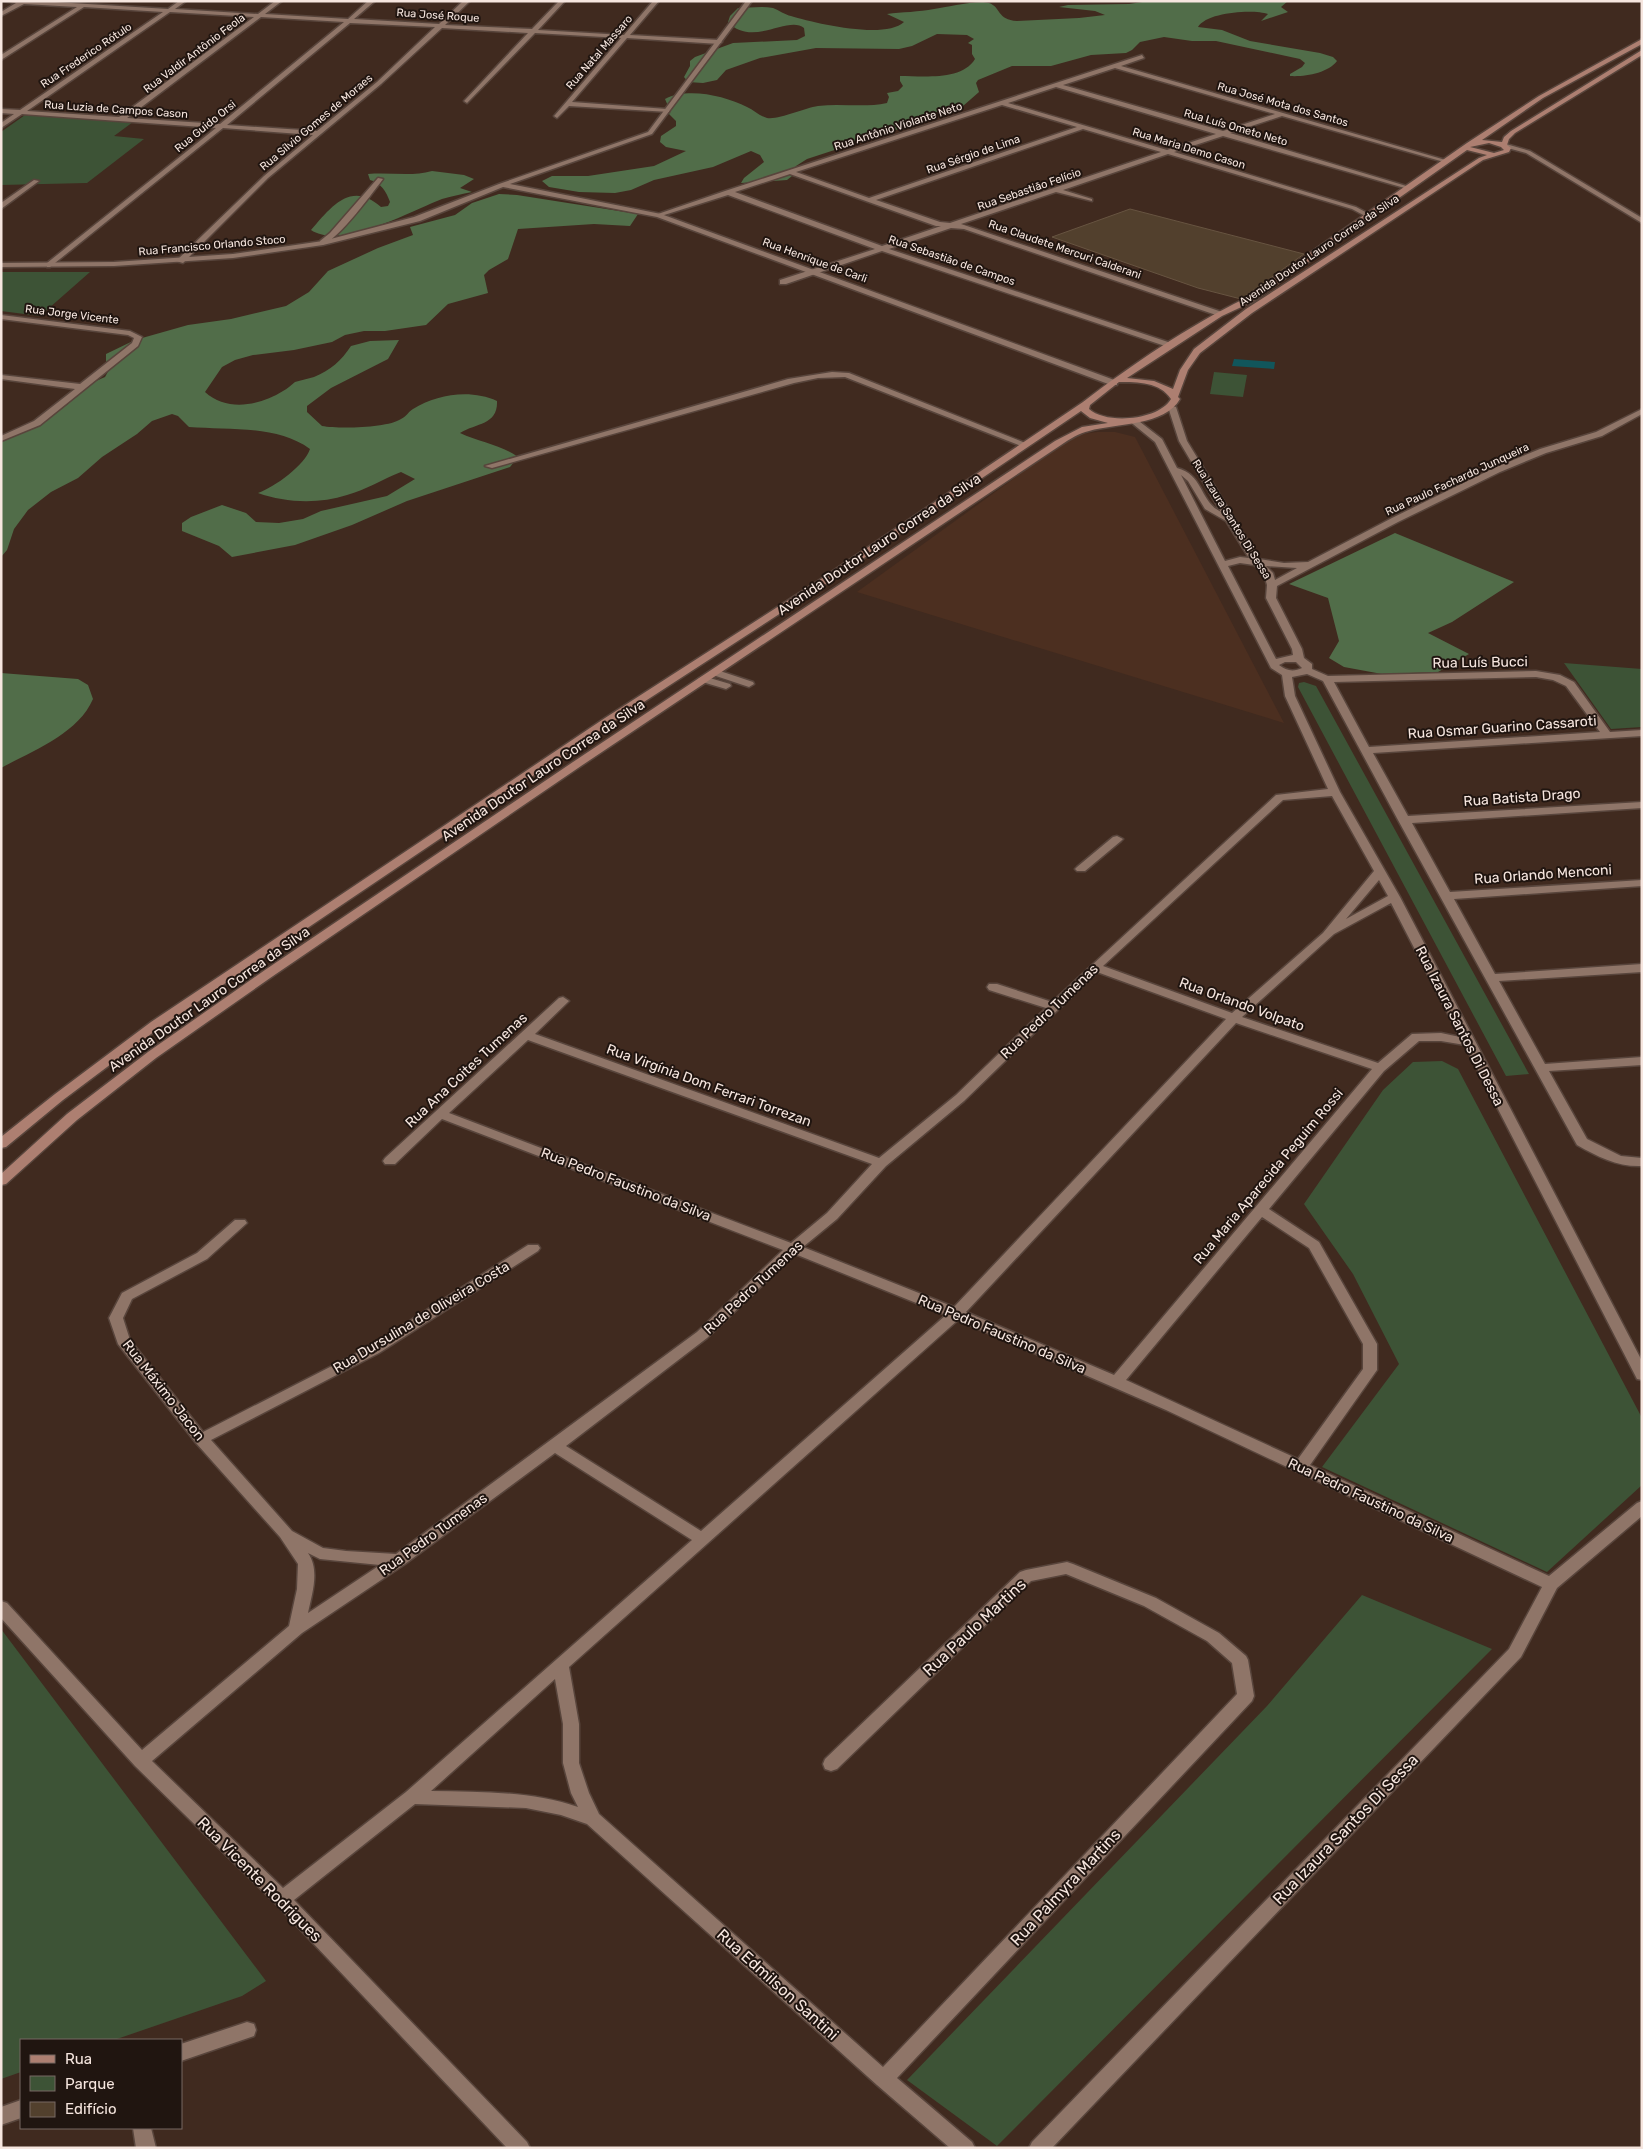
<svg xmlns="http://www.w3.org/2000/svg" width="1643" height="2149" font-family="Rubik,sans-serif">
  <style>
    .built { fill: #4c2f20 }
    .green { fill: #3d5336 }
    .forest { fill: #516d49 }
    .water { fill: #11565b }
    .building { fill: #52402d; stroke: #675441 }
    .lines { fill: none; stroke-linecap: round; stroke-linejoin: round }
    .minor-casing { stroke: #58453c; stroke-width: 3 }
    .tertiary-casing { stroke: #58453c; stroke-width: 3 }
    .secondary-casing { stroke: #58453c; stroke-width: 3 }
    .minor { fill: #8f7568; fill-rule: evenodd }
    .tertiary { fill: #8f7568; fill-rule: evenodd }
    .secondary { fill: #ad7f71; fill-rule: evenodd }
    .labels { text-anchor: middle; stroke-width: 4; stroke-linejoin: round; paint-order: stroke }
    .far-street-label { font-size: 11px; fill: #f6e6df; stroke: #201510 }
    .street-label { font-size: 14px; fill: #f6e6df; stroke: #201510 }
    .near-street-label { font-size: 16px; fill: #f6e6df; stroke: #201510 }
  </style>
  <rect width="100%" height="100%" fill="#402a1f"/>
  <path class="built" d="M1097,432H1115L1135,437L1284,723L857,592L1056,448L1082,434Z"/>
  <path class="green" d="M25,115L133,122L114,136L144,139L87,183L1,185V132Z
    M1,272H90L40,316L1,311Z
    M1214,372L1247,375L1243,397L1210,394Z
    M1564,663L1642,669V727L1611,729Z
    M1304,682L1316,686L1529,1074L1506,1076L1298,687L1299,683Z
    M1442,1061L1458,1069L1642,1418V1485L1547,1572L1322,1467L1399,1364L1353,1274L1304,1204L1383,1090L1413,1062Z
    M1362,1595L1492,1649L997,2146L907,2080L1267,1706Z
    M1,1629L266,1981L242,1996L114,2040H21V2072L1,2079Z"/>
  <path class="forest" d="M1149,1H1288L1281,7L1288,12L1261,21L1268,14C1253,9 1207,12 1198,27L1222,30L1250,41L1320,53L1333,57L1337,61C1328,73 1305,77 1290,76V74L1302,67L1305,63L1300,59L1216,41H1192L1164,37L1140,42L1132,50L1126,53L1091,55L1051,66H1012L978,80L976,83L979,92L963,106L928,114L908,126L807,159L796,166L792,176L787,180L741,183L744,178L764,162L760,155L751,151L713,167L654,180L631,190L615,193L579,192L549,187L542,181L552,176H588L654,166L686,151L666,147L660,142L661,136L676,126V121L666,111L668,106L665,99C688,87 725,96 747,107C754,110 759,116 767,118C779,120 804,108 818,106C841,103 864,108 887,103L889,97L887,93L898,91L903,86L900,81V76C922,76 962,81 975,59L972,54V45L968,43L974,39L967,35L937,34L912,46L899,49L816,48L760,58L726,70L717,80L703,83L688,82L684,77L690,66V61L695,57L733,43L797,40L805,36L804,28C788,15 752,48 728,22L730,16L738,8C749,8 762,6 773,8C779,10 785,15 791,16C814,23 885,40 904,22L887,14C902,12 919,12 934,9C947,7 977,0 989,3C1001,7 997,20 1017,21L1079,18L1105,15L1095,11L1059,7L1068,5L1129,4Z
    M432,171L464,175L474,179L460,188L472,192C462,194 452,196 442,199C411,211 341,250 311,230C331,207 351,180 381,207L388,206L390,202C386,191 381,183 370,180L368,174C390,172 411,177 432,171Z
    M499,194L517,195L638,214L630,226L594,224L518,229L508,259L489,270L484,275L488,293L448,304L426,325L385,331H364L345,335L332,342L294,350L253,355L235,360L222,367L205,392C227,412 259,406 283,391C287,389 291,385 295,382C301,380 308,379 314,377C331,370 341,361 351,346L370,341L399,340L388,359L331,388L307,406V412L322,426C339,429 388,428 401,419C406,417 408,412 413,409C437,394 471,389 497,401C498,425 477,423 460,433C479,442 502,445 518,457L510,467L407,501L352,525L295,545L232,557L219,546L182,531V523L191,517L222,505L246,513L256,522L279,523L303,519L321,511L387,496L415,479L401,472C383,479 366,490 347,495C319,504 286,503 258,493C275,487 305,465 310,449C277,425 228,430 189,427L178,416L172,414L152,421L137,434L102,457L78,478L51,492L28,510L14,529L7,550L1,557V437C33,430 43,423 68,404L69,400L89,384L105,377L110,368L106,361V354L135,340L188,325L231,319L286,306L309,292L328,271L378,248L413,235L410,227L455,215L472,203Z
    M1395,533L1514,582L1452,622L1428,633L1469,654L1438,672L1382,674L1344,667L1329,658L1339,641L1328,598L1289,584Z
    M1,673L78,679L88,685L93,699C78,734 32,751 1,768Z"/>
  <path class="water" d="M1234,359L1275,362L1274,369L1232,366Z"/>
  <path class="building" d="M1130,209L1304,254L1241,299L1198,288L1052,237Z"/>
  <g class="lines">
    <defs>
      <path id="minor" d="M2,1H39L168,9L179,1H186L175,9L258,14L275,1H282L265,14L348,19L368,1H375L354,19L439,24L463,1H470L445,25L532,29L559,1H565L538,30L624,35L653,1H659L630,35L719,40L722,42L719,44L627,38L572,102L667,109L669,110V112L569,106L557,118L554,116L555,115L621,38L535,33L467,103L464,101L465,100L528,33L442,28L381,84L268,178L183,263L176,261L264,176L313,135L223,128L50,267H47V263L216,128L22,114L1,128V123L14,114L1,113V109L20,110L163,12L84,7L1,60V55L77,7L24,4L1,16V12L16,3ZM170,12L254,17L119,117L27,111ZM261,17L344,22L220,124L127,118ZM350,23L435,27L377,82L317,131L227,125Z
        M1142,55L1144,58L1121,66L1449,161L1444,162L1282,116L1230,133L1413,188L1408,189L1223,136L1174,152L1356,207L1373,216L1367,217L1352,209L1168,154L1063,190L1092,199V201L1056,192L961,224L1222,312L1223,314L1219,316L964,229L951,228L889,249L1174,344L1175,346L1171,348L882,251L786,284H780V280L875,249L728,195L661,216L655,215L725,191ZM1115,68L1275,114L1223,131L1063,85ZM1056,87L1216,134L1167,150L1008,103ZM1002,105L1077,127L869,198L796,172ZM1083,129L1161,152L950,223L940,222L876,200ZM790,174L936,226H941L882,246L735,192Z
        M378,178L383,179C374,191 334,246 320,245V241L330,233Z
        M34,180L39,181L1,209V203Z
        M1,315L130,331L142,337L138,346L40,425L1,441V436L34,421L75,389L1,379V375L80,384L132,343L134,338L128,335L1,319Z
        M832,372L849,373L1028,444L1021,446L845,377L818,378L794,383L492,468L485,466L788,379Z
        M1169,405L1176,407L1187,441L1259,559L1284,563L1308,562L1392,518L1494,468L1540,449L1596,432L1642,409V414L1602,436L1546,453L1500,472L1398,522L1277,586L1276,598L1302,649L1304,658L1312,664V669L1328,676L1536,671L1560,675L1574,682L1610,732L1642,730V736L1373,753L1408,816L1642,802V808L1412,823L1450,892L1642,880V886L1454,899L1495,974L1642,964V972L1499,981L1545,1064L1642,1057V1065L1549,1071L1587,1139L1621,1156L1642,1158V1166C1618,1167 1598,1157 1577,1145L1398,820L1323,681L1307,674L1292,677L1295,696L1340,792L1400,897L1642,1361V1380L1637,1379L1635,1375L1465,1045L1441,1041H1419L1384,1071L1269,1209L1319,1242L1377,1344V1370L1310,1465L1549,1576L1637,1503L1642,1501V1516L1557,1588L1521,1657L1052,2148H1029L1032,2142L1509,1649L1542,1587L1166,1410L958,1320L569,1667L579,1724V1763L589,1793L599,1814L883,2067L1237,1694L1232,1663L1207,1641L1144,1606L1066,1574L1031,1581L837,1769L831,1771L825,1769L823,1764L825,1759L1020,1572L1026,1570L1067,1562L1073,1564L1156,1598L1219,1633L1246,1656L1248,1660L1254,1696L1252,1701L897,2078L972,2142L975,2148H950L877,2085L587,1824L561,1815L526,1808L415,1804L294,1900L527,2142L530,2148H507L276,1904L135,1766L1,1618V1601L7,1603L142,1750L289,1626L297,1589L298,1564L280,1537L196,1443L118,1344L109,1318L122,1293L197,1253L235,1220H245L247,1223L207,1259L132,1299L123,1318L130,1340L203,1432L369,1347L528,1245H538L540,1248L538,1251L379,1353L211,1440L292,1531L323,1548L346,1551L396,1554L697,1332L783,1250L442,1119L395,1164H385L383,1161L385,1158L559,998L563,997L569,1001L535,1034L879,1158L956,1095L1046,1008L989,990L987,987L989,984H997L1052,1002L1276,795L1328,789L1285,696L1282,675L1271,668L1155,442L1128,420L1135,418L1162,439L1177,468C1204,475 1199,501 1221,512L1179,441L1168,407ZM1181,475L1188,481L1205,509L1226,521L1249,558L1240,557L1225,561ZM1240,563L1254,565L1264,574L1267,585L1266,598L1292,649L1293,655L1276,659L1228,566ZM1266,566L1297,568L1275,580L1273,573ZM1285,662H1296L1302,668C1294,672 1286,671 1279,665ZM1536,677L1553,680L1566,686L1600,732L1369,747L1334,682ZM1332,796L1374,871L1323,933L1232,1013L1103,966L1283,800ZM1379,880L1388,896L1346,919ZM1391,903L1460,1037L1441,1033L1412,1034L1378,1063L1242,1017L1334,934ZM1097,972L1226,1019L954,1307L803,1247L837,1219L886,1166L964,1101ZM1236,1023L1372,1069L1114,1375L966,1312ZM528,1040L872,1164L827,1213L791,1243L449,1113ZM1262,1217L1309,1248L1363,1344V1369L1298,1459L1126,1380ZM795,1254L946,1315L701,1531L566,1446L707,1338ZM555,1453L692,1540L406,1792L283,1888L152,1761L302,1633L405,1564ZM308,1553L320,1559L380,1565L308,1613C312,1594 320,1570 308,1553ZM555,1679L563,1724V1763L571,1793L578,1807C531,1791 481,1792 431,1791Z
        M714,669L753,682L754,684L749,687L710,674L709,672Z
        M703,676L730,684L731,686L726,689L699,681L698,679Z
        M1117,836L1123,839L1121,841L1085,871H1077L1075,869L1077,867L1113,837Z
        M247,2022L254,2024L256,2030L254,2036L181,2061V2044Z
        M21,2100V2118L1,2125V2107Z
        M133,2128H151L156,2148H136Z"/>
      <path id="tertiary" d="M746,1H752L652,134L510,184L661,214L1117,381V385H1111L657,217L503,187L420,221L323,245L233,258L114,266L1,267V263L114,262L233,254L323,241L414,217L499,184L648,132Z
        M1506,144L1530,151L1642,218V223L1526,153L1504,147V145Z"/>
      <path id="secondary" d="M1642,39V44L1543,98L1482,140L1502,142L1504,137L1511,131L1642,50V55L1515,133L1509,139L1507,145L1511,148L1509,152L1483,160L1252,313L1200,353L1188,370L1178,397L1180,399C1165,426 1116,423 1089,431C1079,433 1070,439 1061,445L581,766L273,976L156,1058L77,1120L6,1184L1,1185V1174L67,1114L148,1052L265,970L573,762L1055,441L1082,427L1108,423L1090,418L1081,411L827,583L613,722L159,1028L63,1100L6,1147L1,1148V1137L55,1094L151,1022L605,718L821,579L1083,402C1130,366 1190,325 1244,299L1467,143L1539,96ZM1489,143L1501,147L1504,150L1494,153L1470,147ZM1467,150L1487,155L1479,158L1246,309L1194,349L1180,370L1173,389L1154,381L1127,378L1222,316L1250,303ZM1119,382C1138,382 1160,382 1171,399C1159,420 1107,425 1089,409L1090,405Z"/>
    </defs>
    <use href="#minor" class="minor-casing"/>
    <use href="#tertiary" class="tertiary-casing"/>
    <use href="#secondary" class="secondary-casing"/>
    <use href="#minor" class="minor"/>
    <use href="#tertiary" class="tertiary"/>
    <use href="#secondary" class="secondary"/>
  </g>
  <g class="labels">
    <g class="far-street-label">
      <text transform="translate(438 15) rotate(4)" y="4">Rua José Roque</text>
      <text transform="translate(599 52) rotate(-49)" y="4">Rua Natal Massaro</text>
      <text transform="translate(194 53) rotate(-37)" y="4">Rua Valdir Antônio Feola</text>
      <text transform="translate(86 55) rotate(-34)" y="4">Rua Frederico Rótulo</text>
      <text transform="translate(1283 104) rotate(16)" y="4">Rua José Mota dos Santos</text>
      <text transform="translate(116 109) rotate(4)" y="4">Rua Luzia de Campos Cason</text>
      <text transform="translate(316 122) rotate(-40)" y="4">Rua Sílvio Gomes de Moraes</text>
      <text transform="translate(205 126) rotate(-39)" y="4">Rua Guido Orsi</text>
      <text transform="translate(898 126) rotate(-18)" y="4">Rua Antônio Violante Neto</text>
      <text transform="translate(1236 127) rotate(16)" y="4">Rua Luís Ometo Neto</text>
      <text transform="translate(1189 148) rotate(17)" y="4">Rua Maria Demo Cason</text>
      <text transform="translate(973 154) rotate(-19)" y="4">Rua Sérgio de Lima</text>
      <text transform="translate(1029 189) rotate(-19)" y="4">Rua Sebastião Felício</text>
      <text transform="translate(212 245) rotate(-5)" y="4">Rua Francisco Orlando Stoco</text>
      <text transform="translate(1065 249) rotate(19)" y="4">Rua Claudete Mercuri Calderani</text>
      <text transform="translate(1319 250) rotate(-34)" y="4">Avenida Doutor Lauro Correa da Silva</text>
      <text transform="translate(815 260) rotate(20)" y="4">Rua Henrique de Carli</text>
      <text transform="translate(952 260) rotate(19)" y="4">Rua Sebastião de Campos</text>
      <text transform="translate(72 314) rotate(7)" y="4">Rua Jorge Vicente</text>
      <text transform="translate(1457 479) rotate(-25)" y="4">Rua Paulo Fachardo Junqueira</text>
      <text transform="translate(1232 519) rotate(58)" y="4">Rua Izaura Santos Di Sessa</text>
    </g>
    <g class="street-label">
      <text transform="translate(879 544) rotate(-34)" y="5">Avenida Doutor Lauro Correa da Silva</text>
      <text transform="translate(1480 662) rotate(-1)" y="5">Rua Luís Bucci</text>
      <text transform="translate(1502 727) rotate(-4)" y="5">Rua Osmar Guarino Cassaroti</text>
      <text transform="translate(543 770) rotate(-34)" y="5">Avenida Doutor Lauro Correa da Silva</text>
      <text transform="translate(1522 797) rotate(-4)" y="5">Rua Batista Drago</text>
      <text transform="translate(1543 874) rotate(-4)" y="5">Rua Orlando Menconi</text>
      <text transform="translate(209 999) rotate(-35)" y="5">Avenida Doutor Lauro Correa da Silva</text>
      <text transform="translate(1242 1004) rotate(20)" y="5">Rua Orlando Volpato</text>
      <text transform="translate(1049 1011) rotate(-44)" y="5">Rua Pedro Tumenas</text>
      <text transform="translate(1460 1026) rotate(63)" y="5">Rua Izaura Santos Di Dessa</text>
      <text transform="translate(466 1070) rotate(-43)" y="5">Rua Ana Coites Tumenas</text>
      <text transform="translate(709 1085) rotate(20)" y="5">Rua Virgínia Dom Ferrari Torrezan</text>
      <text transform="translate(1268 1176) rotate(-50)" y="5">Rua Maria Aparecida Peguim Rossi</text>
      <text transform="translate(626 1184) rotate(21)" y="5">Rua Pedro Faustino da Silva</text>
      <text transform="translate(753 1287) rotate(-43)" y="5">Rua Pedro Tumenas</text>
      <text transform="translate(421 1317) rotate(-31)" y="5">Rua Dursulina de Oliveira Costa</text>
      <text transform="translate(1002 1334) rotate(23)" y="5">Rua Pedro Faustino da Silva</text>
      <text transform="translate(164 1390) rotate(52)" y="5">Rua Máximo Jacon</text>
      <text transform="translate(1371 1500) rotate(25)" y="5">Rua Pedro Faustino da Silva</text>
      <text transform="translate(433 1534) rotate(-36)" y="5">Rua Pedro Tumenas</text>
    </g>
    <g class="near-street-label">
      <text transform="translate(974 1627) rotate(-43)" y="6">Rua Paulo Martins</text>
      <text transform="translate(1345 1829) rotate(-46)" y="6">Rua Izaura Santos Di Sessa</text>
      <text transform="translate(260 1879) rotate(45)" y="6">Rua Vicente Rodrigues</text>
      <text transform="translate(1065 1887) rotate(-47)" y="6">Rua Palmyra Martins</text>
      <text transform="translate(778 1984) rotate(42)" y="6">Rua Edmilson Santini</text>
    </g>
  </g>
  <rect width="1643" height="2149" fill="none" stroke="#f6e6df" stroke-width="5"/>
  <rect x="20" y="2039" width="162" height="90" fill="#201510" stroke="#766963"/>
  <rect x="30" y="2055" width="25" height="8" fill="#ad7f71" stroke="#766963"/>
  <text x="65" y="2064" font-size="15" fill="#f6e6df">Rua</text>
  <rect x="30" y="2076" width="25" height="15" fill="#3d5336" stroke="#766963"/>
  <text x="65" y="2089" font-size="15" fill="#f6e6df">Parque</text>
  <rect x="30" y="2102" width="25" height="15" fill="#52402d" stroke="#766963"/>
  <text x="65" y="2114" font-size="15" fill="#f6e6df">Edifício</text>
</svg>
